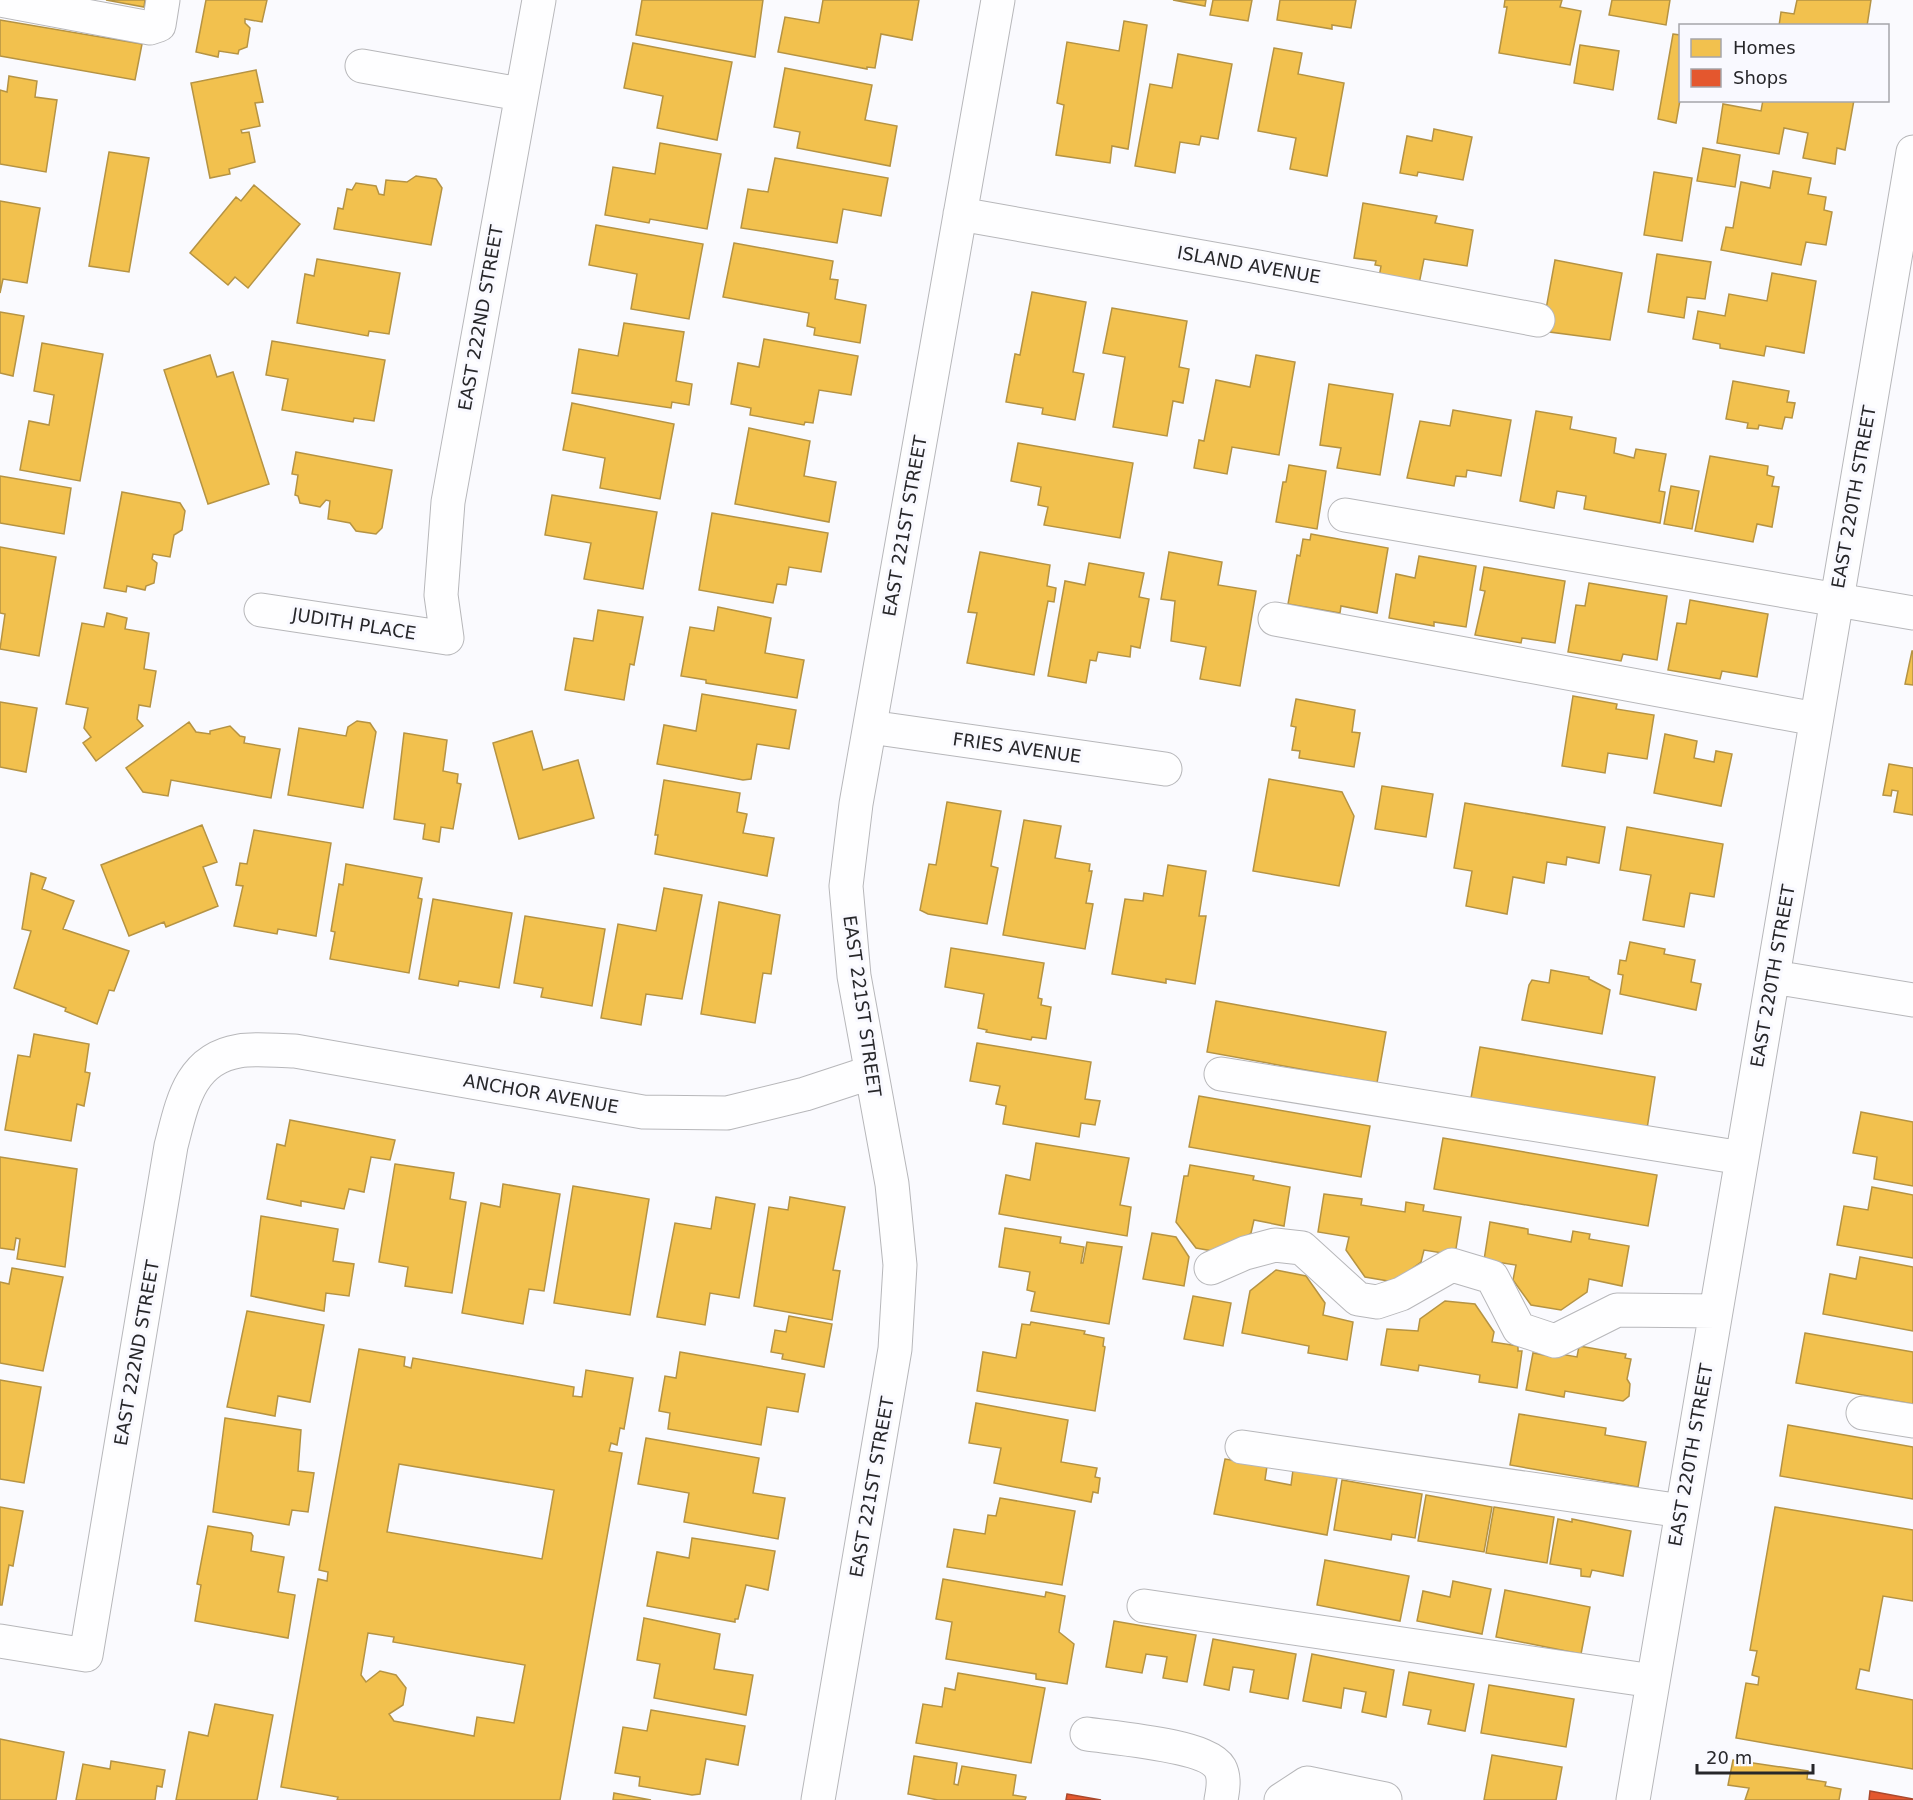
<svg xmlns="http://www.w3.org/2000/svg" width="1913" height="1800" font-family="'DejaVu Sans',sans-serif">
  <style>
    .homes { fill: #f2c14e; stroke: #b59343; stroke-width: 1.5; fill-rule: evenodd }
    .shops { fill: #e4572e; stroke: #ab492d; stroke-width: 1.5 }
    .lines { fill: none; stroke-linecap: round; stroke-linejoin: round }
    .minor-casing { stroke: #b7b7ba; stroke-width: 35 }
    .minor { stroke: #fefeff; stroke-width: 33 }
    .labels { text-anchor: middle; stroke-width: 6; stroke-linejoin: round; paint-order: stroke }
    .street-label { font-size: 18px; fill: #27272a; stroke: #f9f9ff }
  </style>
  <rect width="100%" height="100%" fill="#fafafe"/>
  <path class="homes" d="M106,0H145L144,7Z
    M206,0H267L262,22L245,19V23L250,28L247,47L239,50L238,54L219,51L218,57L196,52Z
    M642,0H763L755,57L636,35Z
    M823,0H919L912,40L881,34L875,68L867,67V69L778,52L785,17L819,23Z
    M1173,0H1206L1205,6Z
    M1213,0H1252L1248,21L1210,15Z
    M1280,0H1356L1351,28L1332,25V29L1277,20Z
    M1505,0H1562L1560,7L1581,11L1570,65L1499,53L1507,7H1504Z
    M1612,0H1670L1666,25L1609,15Z
    M1797,0H1871L1867,26H1779L1781,12L1794,14Z
    M0,20L142,44L135,80L0,56Z
    M1124,21L1147,25L1128,149L1112,146L1110,163L1056,155L1064,105L1057,103L1067,42L1119,51Z
    M1673,34L1680,35V100L1676,123L1658,119Z
    M633,43L732,62L717,140L657,128L663,96L624,88Z
    M1580,45L1619,51L1613,90L1574,83Z
    M1274,48L1302,53L1298,74L1344,83L1327,176L1290,169L1296,138L1258,131Z
    M1178,54L1232,64L1218,139L1201,136L1199,145L1180,142L1175,173L1135,166L1150,84L1172,88Z
    M785,68L872,85L865,120L897,126L890,166L797,148L800,132L774,127Z
    M256,70L263,102L255,103L260,126L241,130L242,133L249,132L255,162L229,169L230,174L210,178L191,83Z
    M9,76L37,81L35,97L57,100L46,172L0,164V90L7,92Z
    M1763,100H1854L1845,150L1837,148L1835,164L1803,158L1808,133L1784,128L1779,154L1717,143L1723,104L1761,111Z
    M1434,129L1472,137L1463,180L1418,172L1417,176L1400,173L1407,136L1432,141Z
    M660,143L721,154L707,229L650,219L649,223L605,215L613,167L655,174Z
    M1703,148L1740,155L1735,187L1697,181Z
    M109,152L149,158L129,272L89,266Z
    M775,158L888,178L881,216L843,209L837,243L741,228L748,189L768,192Z
    M1773,171L1811,178L1808,194L1826,197L1824,210L1832,212L1826,245L1806,242L1801,265L1721,250L1726,227L1733,228L1741,182L1770,188Z
    M1654,172L1692,178L1682,241L1644,235Z
    M416,176L436,179L442,188L431,245L334,229L338,208L343,209L347,189L352,190L356,183L376,186L379,194L384,195L386,180L407,182Z
    M254,185L300,224L248,288L235,277L228,285L190,253L236,197L241,201Z
    M0,201L40,208L27,283L3,279L0,293Z
    M1363,203L1437,216L1435,223L1473,230L1467,266L1424,259L1418,289L1378,283L1381,266L1375,265L1376,261L1354,258Z
    M596,225L703,244L689,319L631,309L637,274L589,265Z
    M734,243L833,261L830,279L838,280L835,299L866,305L860,343L814,335L815,328L807,326L809,313L723,297Z
    M1657,254L1711,262L1705,299L1687,297L1684,318L1648,312Z
    M317,259L400,273L389,334L369,331L368,336L297,323L305,274L314,276Z
    M1555,260L1622,273L1610,340L1542,331Z
    M1772,273L1816,281L1804,353L1766,346L1764,356L1720,348V344L1693,339L1698,311L1725,316L1729,294L1767,301Z
    M1032,292L1086,302L1073,372L1084,374L1075,420L1042,414L1043,408L1006,402L1015,354L1020,355Z
    M1112,308L1187,321L1179,367L1189,369L1183,403L1173,401L1167,436L1113,427L1125,357L1103,353Z
    M0,312L24,316L13,376L0,373Z
    M624,323L684,332L676,381L692,384L689,405L672,402L671,408L572,393L579,349L618,356Z
    M764,339L858,356L851,395L819,390L813,423L805,422L804,425L750,415L751,408L731,404L738,363L759,367Z
    M272,341L385,360L374,421L354,418L353,422L282,410L288,379L266,375Z
    M42,343L103,354L80,481L20,470L29,421L49,425L54,395L34,391Z
    M210,355L217,377L233,372L269,484L208,504L164,370Z
    M1256,355L1295,362L1279,455L1232,447L1227,474L1194,468L1199,440L1204,441L1216,380L1250,387Z
    M1733,381L1789,391L1787,402L1795,403L1792,418L1785,417L1782,429L1759,425L1758,429L1747,428L1748,423L1726,419Z
    M1329,384L1393,394L1380,475L1337,468L1341,448L1320,445Z
    M572,403L674,424L660,499L600,488L605,458L563,450Z
    M1453,410L1511,420L1501,476L1467,470L1466,477L1456,476L1454,486L1407,478L1420,421L1450,426Z
    M1536,411L1572,417L1570,429L1616,438L1614,453L1634,458L1636,449L1666,454L1659,491L1665,492L1660,523L1584,509L1586,496L1557,491L1554,508L1520,501Z
    M749,428L810,441L804,476L836,482L829,522L735,504Z
    M1018,443L1133,463L1120,538L1044,525L1048,507L1038,505L1041,487L1011,481Z
    M296,452L392,470L382,528L376,534L356,531L350,523L328,519L330,501L326,500L320,507L300,503L298,496L295,495L298,475L292,474Z
    M1710,456L1768,466L1767,475L1774,477L1772,486L1779,487L1772,527L1757,524L1753,542L1695,531Z
    M1289,465L1326,471L1317,529L1276,522L1283,482H1286Z
    M0,476L71,488L64,534L0,523Z
    M1671,486L1699,491L1692,529L1664,524Z
    M122,492L180,503L185,511L182,530L174,535L170,557L153,554L152,559L157,563L154,583L146,586L145,590L127,586L126,592L104,588Z
    M552,495L657,512L643,589L584,579L591,543L545,535Z
    M712,513L828,533L821,572L789,567L786,585L777,584L773,603L699,590Z
    M1311,534L1388,548L1377,613L1341,606L1340,613L1288,604L1297,555L1300,556L1303,539L1310,540Z
    M0,547L56,557L39,656L0,649L5,614L0,613Z
    M980,552L1050,565L1047,586L1056,588L1054,602L1048,601L1034,675L967,663L977,613L968,612Z
    M1169,552L1222,562L1218,585L1256,591L1240,686L1200,679L1206,647L1171,641L1175,601L1161,599Z
    M1419,556L1476,566L1466,627L1434,622V626L1389,618L1396,574L1415,578Z
    M1089,563L1144,573L1139,597L1149,599L1140,648L1131,646L1130,657L1098,652L1096,661L1090,660L1086,683L1048,676L1065,581L1085,585Z
    M1484,567L1565,581L1555,643L1522,638L1521,643L1475,635L1485,591L1480,590Z
    M1589,583L1667,596L1657,660L1623,654L1621,661L1568,652L1576,605L1585,606Z
    M1690,600L1768,614L1757,677L1722,671L1720,679L1668,670L1677,623L1686,624Z
    M718,607L771,618L765,653L804,660L797,698L706,683V680L681,676L690,627L714,631Z
    M598,610L643,617L634,665L630,664L624,700L565,690L574,638L593,641Z
    M107,613L127,618L125,629L149,633L144,669L156,671L150,707L139,705L137,719L143,726L96,761L83,743L91,737L84,728L88,708L66,704L82,623L104,627Z
    M1912,651H1913V685L1905,684Z
    M702,694L796,710L789,749L757,744L751,779L743,780L657,764L664,725L696,731Z
    M1573,696L1617,704L1616,709L1654,715L1647,759L1608,753L1605,773L1562,766Z
    M1296,699L1355,710L1352,732L1360,733L1354,767L1299,758L1300,751L1292,750L1296,727L1291,726Z
    M0,702L37,708L26,772L0,767Z
    M357,721L370,723L376,732L363,808L288,795L299,728L346,736L348,727Z
    M189,722L196,732L210,734V731L230,726L240,736L245,737L244,743L280,749L271,798L171,780L168,796L143,792L126,768Z
    M532,731L543,770L578,760L594,818L519,839L493,743Z
    M404,733L447,740L443,771L458,774L457,783L461,784L453,829L441,827L439,842L423,839L425,824L394,819Z
    M1665,734L1697,741L1694,758L1714,762L1716,751L1732,754L1721,806L1654,793Z
    M1889,764L1913,768V815L1894,812L1898,791L1892,790L1891,796L1883,795Z
    M1269,779L1342,792L1354,816L1339,886L1253,871Z
    M664,780L740,793L737,812L747,814L743,833L774,838L767,876L655,854L658,835H655Z
    M1382,786L1433,794L1426,837L1375,829Z
    M947,802L1001,811L991,866L998,868L987,924L928,914L920,910L929,864L936,865Z
    M1465,803L1605,827L1599,863L1567,857L1566,865L1547,862L1544,883L1513,877L1507,914L1466,906L1472,871L1454,868Z
    M1024,820L1061,826L1055,858L1090,864L1089,871H1092L1086,903L1093,904L1085,949L1003,935Z
    M202,825L217,862L203,867L218,906L166,927L164,922L129,936L101,865Z
    M1627,827L1723,844L1714,897L1690,893L1684,927L1643,920L1651,875L1620,870Z
    M254,830L331,843L316,936L278,929L277,934L234,926L243,886L236,885L240,863L247,864Z
    M346,864L422,878L418,898L422,899L409,973L330,959L335,932L331,931L339,884L343,885Z
    M1168,865L1206,871L1199,916H1206L1195,984L1166,979V983L1112,974L1125,899L1143,901L1144,893L1163,896Z
    M31,873L46,878L42,889L74,901L63,929L129,951L114,991L109,990L97,1024L65,1011L66,1008L14,988L31,931L22,929Z
    M664,888L702,895L682,999L646,994L641,1025L601,1018L618,924L656,931Z
    M433,899L512,913L499,988L459,981L458,986L419,979Z
    M719,902L780,915L771,974L763,973L755,1023L701,1014Z
    M525,916L605,929L592,1006L541,997L543,988L514,983Z
    M1630,942L1665,949L1664,954L1695,960L1691,982L1701,984L1696,1010L1620,994L1623,975L1618,974L1620,960L1626,961Z
    M951,948L1044,963L1038,998L1042,999L1041,1005L1051,1007L1046,1039L1032,1037L1031,1040L986,1032L987,1030L978,1028L984,994L945,987Z
    M1551,970L1589,977V979L1610,990L1602,1034L1522,1020L1529,985L1532,980L1549,983Z
    M1216,1001L1386,1032L1377,1083L1207,1052Z
    M34,1034L89,1044L85,1072L90,1073L84,1106L77,1104L71,1141L5,1130L18,1055L30,1057Z
    M977,1043L1091,1062L1085,1099L1100,1101L1095,1125L1081,1123L1079,1137L1003,1124L1006,1106L996,1104L1000,1086L970,1081Z
    M1480,1047L1655,1077L1647,1129L1471,1098Z
    M1199,1096L1370,1126L1361,1177L1189,1147Z
    M1861,1112L1913,1122V1186L1874,1179L1877,1157L1853,1153Z
    M290,1120L395,1140L390,1160L371,1157L364,1192L349,1189L344,1209L301,1201V1206L267,1199L277,1144L285,1146Z
    M1443,1138L1657,1175L1648,1226L1434,1189Z
    M1036,1143L1129,1158L1120,1205L1131,1207L1127,1236L999,1214L1006,1175L1030,1180Z
    M0,1157L77,1169L65,1267L17,1259L20,1239L16,1238L14,1250L0,1248Z
    M395,1164L454,1173L450,1199L466,1202L452,1293L405,1286L408,1267L379,1262Z
    M1190,1165L1254,1176L1253,1180L1290,1187L1284,1226L1254,1220L1251,1233L1224,1253L1196,1248L1176,1222L1184,1176H1188Z
    M503,1184L560,1194L544,1291L529,1289L523,1324L462,1313L481,1203L500,1207Z
    M573,1186L649,1199L630,1315L554,1303Z
    M1872,1187L1913,1195V1258L1837,1245L1844,1206L1868,1210Z
    M1324,1194L1362,1199L1361,1205L1405,1212L1406,1202L1424,1205L1423,1211L1461,1217L1455,1255L1424,1250L1421,1262L1394,1282L1365,1277L1346,1250L1349,1237L1318,1232Z
    M716,1197L755,1204L739,1298L710,1293L705,1325L657,1317L675,1223L711,1229Z
    M790,1197L845,1207L833,1270L840,1271L832,1320L754,1306L769,1207L788,1210Z
    M261,1216L338,1229L333,1261L354,1264L349,1296L326,1293L324,1311L251,1296Z
    M1490,1222L1528,1229V1234L1571,1242L1573,1231L1590,1234L1589,1239L1629,1246L1622,1286L1589,1279L1587,1292L1561,1310L1531,1305L1513,1280L1516,1265L1484,1260Z
    M1005,1228L1061,1237L1060,1243L1084,1247L1081,1263H1083L1087,1242L1122,1247L1109,1324L1031,1311L1035,1292L1027,1290L1030,1272L999,1267Z
    M1152,1233L1176,1237L1189,1257L1184,1286L1143,1279Z
    M1860,1257L1913,1267V1331L1823,1314L1830,1274L1856,1279Z
    M12,1268L63,1277L43,1371L0,1363V1282L9,1284Z
    M1276,1270L1306,1276L1325,1303L1323,1315L1353,1322L1347,1360L1308,1353L1309,1346L1242,1333L1250,1291Z
    M1193,1296L1231,1303L1223,1346L1184,1339Z
    M1445,1301L1475,1304L1494,1332L1492,1342L1518,1346V1351H1522L1517,1388L1479,1382L1480,1375L1419,1365L1418,1371L1381,1365L1387,1329L1418,1331L1420,1319Z
    M247,1311L324,1325L310,1402L278,1396L275,1416L227,1407Z
    M789,1316L832,1324L824,1367L782,1359L783,1354L771,1352L775,1330L786,1332Z
    M1031,1322L1085,1331L1084,1334L1104,1338L1103,1346L1105,1347L1095,1411L977,1391L983,1352L1016,1358L1022,1324L1030,1325Z
    M1805,1333L1913,1352V1404L1796,1383Z
    M1579,1346L1626,1354L1625,1358L1631,1359L1627,1379L1630,1384L1629,1396L1623,1401L1565,1391L1564,1397L1526,1390L1533,1353L1554,1357L1555,1353L1577,1357Z
    M359,1349L405,1357L404,1366L411,1368L413,1358L574,1387L573,1396L582,1397L586,1370L633,1378L624,1429L620,1428L617,1445L611,1443L609,1451L622,1453L560,1800H337L338,1797L281,1787L318,1579L327,1581L328,1572L319,1570ZM399,1464L554,1490L542,1559L387,1532ZM368,1633L394,1637L393,1642L525,1665L514,1723L477,1717L474,1736L394,1721L389,1714L403,1705L406,1688L396,1675L380,1671L366,1682L361,1675Z
    M680,1352L805,1374L798,1412L767,1407L761,1445L668,1429L670,1413L659,1411L665,1376L676,1378Z
    M0,1380L41,1387L24,1483L0,1479Z
    M976,1403L1068,1420L1061,1462L1097,1468L1095,1477L1100,1478L1098,1493L1093,1492L1091,1502L994,1483L1001,1448L969,1443Z
    M1519,1414L1606,1428L1605,1435L1646,1442L1638,1487L1510,1465Z
    M225,1418L301,1430L298,1471L314,1473L308,1512L292,1510L289,1525L213,1512Z
    M1788,1425L1913,1447V1499L1780,1476Z
    M646,1438L759,1458L753,1493L785,1498L778,1539L684,1522L689,1493L638,1484Z
    M1225,1459L1267,1466L1265,1480L1291,1485L1293,1470L1337,1478L1327,1535L1214,1514Z
    M1342,1480L1422,1494L1415,1538L1392,1534L1391,1540L1334,1530Z
    M1426,1495L1492,1507L1484,1552L1418,1541Z
    M1000,1498L1075,1511L1062,1585L947,1567L954,1529L985,1534L988,1515L996,1516Z
    M0,1507L23,1511L13,1566L9,1565L2,1605H0Z
    M1494,1507L1554,1517L1547,1563L1486,1553Z
    M1775,1507L1913,1530V1601L1883,1596L1869,1671L1860,1669L1856,1689L1913,1700V1769L1736,1738L1746,1683L1758,1685L1759,1677L1752,1675L1757,1651L1750,1650Z
    M1558,1519L1572,1522V1519L1631,1531L1623,1576L1592,1570L1590,1577L1581,1576V1569L1550,1564Z
    M208,1526L251,1533L253,1536L251,1551L284,1557L278,1592L295,1595L288,1638L195,1621L201,1585L197,1584Z
    M692,1538L775,1551L768,1590L746,1585L738,1619H735V1622L647,1606L657,1552L689,1558Z
    M1325,1560L1409,1576L1400,1621L1317,1605Z
    M943,1579L1045,1597L1046,1592L1065,1596L1059,1632L1074,1644L1067,1684L1036,1679V1674L946,1659L952,1622L936,1619Z
    M1453,1581L1491,1589L1482,1634L1417,1621L1423,1591L1450,1597Z
    M1505,1590L1590,1607L1581,1654L1496,1637Z
    M644,1618L720,1634L714,1669L753,1675L746,1715L654,1698L660,1664L637,1660Z
    M1114,1621L1196,1635L1187,1682L1163,1678L1167,1657L1146,1654L1142,1673L1106,1667Z
    M1213,1639L1296,1654L1288,1699L1250,1692L1254,1670L1233,1667L1229,1690L1204,1685Z
    M1312,1654L1394,1670L1386,1717L1362,1712L1366,1692L1344,1688L1341,1708L1303,1701Z
    M1409,1672L1474,1684L1465,1731L1428,1724L1431,1710L1403,1705Z
    M958,1673L1045,1688L1031,1763L916,1743L923,1704L942,1707L945,1688L955,1690Z
    M1489,1685L1574,1699L1566,1747L1481,1733Z
    M215,1704L273,1715L257,1800H176L189,1732L208,1736Z
    M651,1710L745,1726L738,1765L706,1759L700,1794L692,1795L639,1786L640,1777L615,1773L623,1727L647,1731Z
    M0,1739L64,1752L56,1800H0Z
    M1492,1755L1562,1767L1556,1800H1484Z
    M914,1756L957,1763L954,1784L958,1785L962,1766L1016,1775L1013,1795L1026,1797L1025,1800H938L908,1794Z
    M1733,1760L1808,1771L1807,1779L1826,1782L1825,1786L1841,1789L1839,1800H1745L1749,1788L1728,1785Z
    M111,1761L165,1770L162,1787L157,1786L155,1800H76L83,1764L110,1769Z
    M614,1793L651,1800H613Z"/>
  <path class="shops" d="M1870,1791L1913,1799V1800H1869Z
    M1067,1794L1101,1800H1066Z"/>
  <g class="lines">
    <defs>
      <path id="minor" d="M0,0L150,28L159,25L163,0
        M362,66L520,94
        M960,214L1253,266L1538,320
        M1345,515L1913,613
        M261,610L447,638L441,595L448,502L539,0
        M1275,619L1816,719
        M870,727L1165,769
        M1773,977L1913,1000
        M1221,1074L1742,1158
        M1211,1268L1245,1253L1275,1245L1302,1248L1358,1299L1377,1302L1401,1294L1452,1265L1492,1277L1519,1329L1555,1341L1617,1310L1716,1311
        M1863,1413L1913,1421
        M1242,1447L1682,1511
        M1144,1606L1653,1681
        M0,1641L86,1655L171,1146C182,1104 189,1059 239,1051C257,1048 277,1051 295,1051L643,1112L727,1113L805,1094L869,1073
        M1087,1734C1113,1738 1207,1745 1220,1768C1225,1777 1223,1790 1221,1800
        M818,1800L895,1349L900,1265L892,1184L854,976L846,886L856,804L998,0
        M1281,1800L1307,1783L1385,1799
        M1633,1800L1913,152"/>
    </defs>
    <use href="#minor" class="minor-casing"/>
    <use href="#minor" class="minor"/>
  </g>
  <g class="labels">
    <g class="street-label">
      <text transform="translate(1249 265) rotate(10)" y="6">ISLAND AVENUE</text>
      <text transform="translate(481 318) rotate(-80)" y="6">EAST 222ND STREET</text>
      <text transform="translate(1854 497) rotate(-80)" y="6">EAST 220TH STREET</text>
      <text transform="translate(905 526) rotate(-80)" y="6">EAST 221ST STREET</text>
      <text transform="translate(354 624) rotate(9)" y="6">JUDITH PLACE</text>
      <text transform="translate(1017 748) rotate(8)" y="6">FRIES AVENUE</text>
      <text transform="translate(1773 976) rotate(-80)" y="6">EAST 220TH STREET</text>
      <text transform="translate(862 1006) rotate(82)" y="6">EAST 221ST STREET</text>
      <text transform="translate(541 1094) rotate(10)" y="6">ANCHOR AVENUE</text>
      <text transform="translate(137 1353) rotate(-80)" y="6">EAST 222ND STREET</text>
      <text transform="translate(1691 1455) rotate(-80)" y="6">EAST 220TH STREET</text>
      <text transform="translate(872 1487) rotate(-80)" y="6">EAST 221ST STREET</text>
    </g>
  </g>
  <rect x="1679" y="24" width="210" height="78" fill="#f9f9ff" stroke="#a5a5aa" stroke-width="1.5"/>
  <rect x="1691" y="39" width="30" height="18" fill="#f2c14e" stroke="#a5a5aa" stroke-width="1.5"/>
  <text x="1733" y="54" font-size="18" fill="#27272a">Homes</text>
  <rect x="1691" y="69" width="30" height="18" fill="#e4572e" stroke="#a5a5aa" stroke-width="1.5"/>
  <text x="1733" y="84" font-size="18" fill="#27272a">Shops</text>
  <path d="M1697 1764v9h116v-9" fill="none" stroke="#27272a" stroke-width="3"/>
  <text x="1706" y="1764" font-size="18" fill="#27272a" stroke="#f9f9ff" stroke-width="4.5" paint-order="stroke">20 m</text>
</svg>
